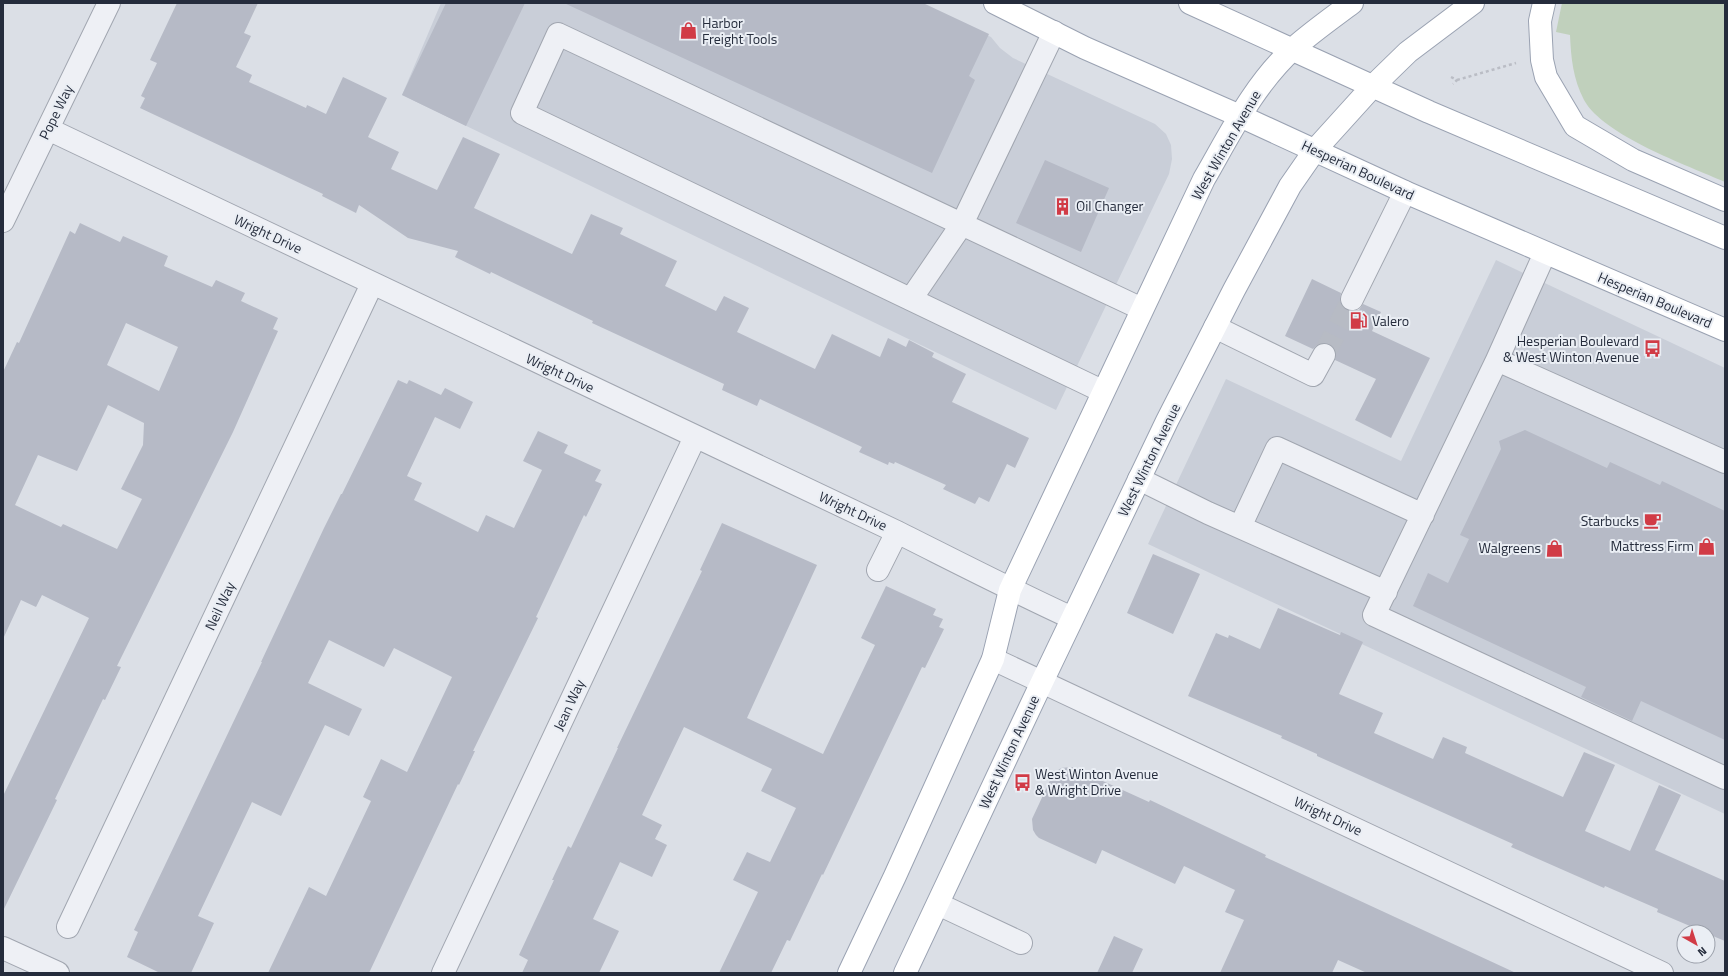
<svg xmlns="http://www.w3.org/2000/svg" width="1728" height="976" font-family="'Titillium Web',sans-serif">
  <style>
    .built { fill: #c9ced8 }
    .green { fill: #c0d0bc }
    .building { fill: #b6bac6; fill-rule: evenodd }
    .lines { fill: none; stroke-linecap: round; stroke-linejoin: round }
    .minor-tunnel { stroke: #b7bbc4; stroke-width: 22; stroke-dasharray: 22 11; stroke-linecap: butt }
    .minor-casing { stroke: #a1a6b0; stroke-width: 24 }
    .major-casing { stroke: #9aa2b2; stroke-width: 24 }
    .path { stroke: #babdc5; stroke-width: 2.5; stroke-dasharray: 3 3; stroke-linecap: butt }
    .minor { stroke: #eef0f5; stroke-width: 22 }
    .major { stroke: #fff; stroke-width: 22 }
    .labels { text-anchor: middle; stroke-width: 4; stroke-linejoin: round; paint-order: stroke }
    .poi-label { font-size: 14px; fill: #252c3c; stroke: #eaeef4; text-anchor: start }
    .street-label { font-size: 14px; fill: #252c3c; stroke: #eaeef4 }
  </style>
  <rect width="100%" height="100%" fill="#dbdfe6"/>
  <path class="built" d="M441,3H918L991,37L1000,48L1013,58L1155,124L1166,134L1171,145L1172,159L1169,174L1056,410L402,95Z
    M1496,260L1725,368V814L1148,544L1226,379L1401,461Z"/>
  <path class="green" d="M1562,3H1725V182C1687,165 1604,136 1584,100C1573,79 1571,58 1570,35L1556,32Z"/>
  <path class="building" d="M177,3H258L244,33L251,36L236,67L252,75L249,82L293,102L306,108L307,105L326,114L343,77L387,98L368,137L399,152L391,169L437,190L463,137L500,154L474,208L572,254L591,214L623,228L620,234L677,261L665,286L716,311L724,296L749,308L737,332L815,369L832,334L880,357L888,338L906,347L909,340L934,353L932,357L966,374L952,402L1029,438L1015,468L1007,464L989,502L979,497L975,504L943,489L946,485L895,462L894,464L889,462L888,465L859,452L862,447L760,399L757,406L722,390L724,384L592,323L593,321L491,272L490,274L455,257L458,251L408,238L359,205L356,213L322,196L323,194L140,108L145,98L141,96L157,63L150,60Z
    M446,3H525L466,126L402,95Z
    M564,3H923L989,34L969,76L975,80L932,173Z
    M1045,160L1109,188L1081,252L1016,223Z
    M80,223L120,242L123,236L168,256L164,266L212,287L216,280L245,293L241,301L278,318L273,329L278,331L233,432L117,666L121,667L105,700L103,699L55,799L57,800L3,911V796L89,618L42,595L36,607L21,600L3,639V372L17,342L19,343L70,231L75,234ZM126,323L178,347L159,391L107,365ZM108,405L144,423L143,445L121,489L142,499L117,549L63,524L61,527L15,505L38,455L77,471Z
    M1312,279L1341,293L1340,299L1341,306L1347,310L1352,311L1359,310L1363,304L1381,312L1372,331L1430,358L1391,438L1355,420L1376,379L1335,360L1336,354L1335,349L1330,344L1323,343L1318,344L1313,349L1285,336Z
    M398,380L407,384L409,380L441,395L445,388L473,402L460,429L435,417L407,476L422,483L414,500L478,532L486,515L514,528L542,470L523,461L538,431L568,445L564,453L601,470L595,481L602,484L586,517L584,515L536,617L538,618L473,751H475L459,785L458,784L369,973H268L309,887L326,896L371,801L363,797L381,759L407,772L452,677L394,648L384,667L329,640L308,683L362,709L349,736L325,725L281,816L252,802L198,916L214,923L191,973H160L127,957L138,932L134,930L262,662H261L324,528L341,494H342Z
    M1525,430L1607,468L1610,462L1660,485L1662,481L1725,511V740L1641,701L1632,721L1581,697L1586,687L1413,606L1428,573L1448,583L1469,539L1460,535L1501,449L1499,441Z
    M722,523L817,565L747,718L823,754L875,645L861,638L886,586L936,609L933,615L943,619L939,627L944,629L925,668L922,667L823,875L822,874L790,941L787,940L771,973H719L758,892L733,880L747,852L770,862L796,808L761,791L772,769L684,727L642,815L662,825L655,839L667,845L652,877L620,862L593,919L619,931L599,973H522L528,960L519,955L554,880H552L568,846L571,848L618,748H617L702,571L700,570Z
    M1153,554L1200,574L1173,634L1127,613Z
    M1278,608L1340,635L1341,632L1363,642L1339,694L1383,713L1374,733L1433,759L1443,737L1467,747L1465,753L1563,797L1584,752L1615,765L1585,831L1630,851L1659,785L1681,795L1655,850L1725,881V941L1708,934V932H1704L1657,912L1658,909L1605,886L1604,888L1511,847L1513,844L1317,756V754L1281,738L1282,736L1188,696L1216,633L1228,638L1229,635L1260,649Z
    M1072,767L1149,802L1150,800L1266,855L1265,857L1516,973H1367L1338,960L1332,973H1220L1244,920L1225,912L1235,890L1184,866L1175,884L1102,850L1096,864L1039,838L1036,835L1033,830L1032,819L1053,774L1061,768Z
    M1114,936L1143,949L1132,973H1097Z"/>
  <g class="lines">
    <path class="minor-tunnel" d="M1324,355L1352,299"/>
    <defs>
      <path id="minor" d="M48,129L897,532C955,561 1013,591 1072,618
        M3,221L109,3
        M1545,253L1497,360L1374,615L1725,778
        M911,299L962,224L1054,32
        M1352,299L1405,192
        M1215,327L1313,375L1324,355
        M1497,360L1725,462
        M1102,391L522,113L558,34L1142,309
        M1139,479L1208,513L1386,592
        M1240,527L1277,448L1423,515
        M878,570L897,532
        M993,659L1662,973
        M938,904L1021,943
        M68,927L372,284
        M3,948L58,973
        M443,973L695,437"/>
      <path id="major" d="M995,3L1085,48L1240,116L1405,192L1725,330
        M1190,3L1429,112L1725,238
        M1544,3L1540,21L1542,60L1546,77L1575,126L1633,160L1725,200
        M849,973L895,876L993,659L1010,590L1204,179C1230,134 1254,84 1294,48C1312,32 1332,18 1352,3
        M905,973L1042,682L1167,421L1234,290L1290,186L1315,150L1372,87L1408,52L1473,3"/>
    </defs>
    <use href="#minor" class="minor-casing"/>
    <use href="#major" class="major-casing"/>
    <path class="path" d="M1451,77L1457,80L1453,84
      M1457,80L1516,63"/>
    <use href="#minor" class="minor"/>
    <use href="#major" class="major"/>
  </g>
  <defs>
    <symbol id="shop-bare" viewBox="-9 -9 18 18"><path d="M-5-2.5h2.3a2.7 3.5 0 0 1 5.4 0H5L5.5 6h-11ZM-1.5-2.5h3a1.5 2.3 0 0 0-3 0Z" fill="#d13b46" stroke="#eaeef4" stroke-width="2.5" paint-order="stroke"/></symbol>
    <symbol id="building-bare" viewBox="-9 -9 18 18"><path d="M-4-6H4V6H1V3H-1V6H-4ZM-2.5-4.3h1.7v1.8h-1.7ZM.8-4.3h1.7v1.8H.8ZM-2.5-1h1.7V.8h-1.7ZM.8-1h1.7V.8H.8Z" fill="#d13b46" stroke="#eaeef4" stroke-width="2.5" paint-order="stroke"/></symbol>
    <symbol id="fuel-bare" viewBox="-9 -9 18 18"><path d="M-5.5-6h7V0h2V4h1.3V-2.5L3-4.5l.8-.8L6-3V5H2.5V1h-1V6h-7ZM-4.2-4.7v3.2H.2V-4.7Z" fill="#d13b46" stroke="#eaeef4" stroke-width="2.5" paint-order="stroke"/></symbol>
    <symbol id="bus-bare" viewBox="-9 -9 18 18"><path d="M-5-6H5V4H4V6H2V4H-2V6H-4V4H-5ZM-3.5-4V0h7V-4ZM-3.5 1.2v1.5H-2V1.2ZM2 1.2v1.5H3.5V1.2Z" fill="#d13b46" stroke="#eaeef4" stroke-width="2.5" paint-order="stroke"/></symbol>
    <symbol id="cafe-bare" viewBox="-9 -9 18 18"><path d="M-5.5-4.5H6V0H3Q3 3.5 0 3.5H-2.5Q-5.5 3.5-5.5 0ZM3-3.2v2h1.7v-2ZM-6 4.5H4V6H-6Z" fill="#d13b46" stroke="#eaeef4" stroke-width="2.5" paint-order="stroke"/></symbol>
  </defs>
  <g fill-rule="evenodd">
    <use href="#shop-bare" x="676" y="18" width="25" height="25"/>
    <use href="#building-bare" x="1050" y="194" width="25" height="25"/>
    <use href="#fuel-bare" x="1346" y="308" width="25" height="25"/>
    <use href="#bus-bare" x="1640" y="336" width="25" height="25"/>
    <use href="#cafe-bare" x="1640" y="508" width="25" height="25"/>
    <use href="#shop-bare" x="1694" y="534" width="25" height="25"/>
    <use href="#shop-bare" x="1542" y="536" width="25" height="25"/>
    <use href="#bus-bare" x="1010" y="770" width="25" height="25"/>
  </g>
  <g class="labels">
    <g class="poi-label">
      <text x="702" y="28">Harbor<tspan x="702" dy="16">Freight Tools</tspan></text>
      <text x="1076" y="211">Oil Changer</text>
      <text x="1372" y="326">Valero</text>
      <text x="1639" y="346" text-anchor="end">Hesperian Boulevard<tspan x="1639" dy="16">&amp; West Winton Avenue</tspan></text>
      <text x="1639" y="526" text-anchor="end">Starbucks</text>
      <text x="1694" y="551" text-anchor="end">Mattress Firm</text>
      <text x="1541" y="553" text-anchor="end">Walgreens</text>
      <text x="1035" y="779">West Winton Avenue<tspan x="1035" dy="16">&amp; Wright Drive</tspan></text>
    </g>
    <g class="street-label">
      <text transform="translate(56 112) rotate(-64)" y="5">Pope Way</text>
      <text transform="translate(1226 145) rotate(-60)" y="5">West Winton Avenue</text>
      <text transform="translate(1358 170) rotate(25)" y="5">Hesperian Boulevard</text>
      <text transform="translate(268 234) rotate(25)" y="5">Wright Drive</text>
      <text transform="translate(1655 300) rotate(23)" y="5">Hesperian Boulevard</text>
      <text transform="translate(560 373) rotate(25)" y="5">Wright Drive</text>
      <text transform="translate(1149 460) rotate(-64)" y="5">West Winton Avenue</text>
      <text transform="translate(853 511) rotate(25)" y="5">Wright Drive</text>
      <text transform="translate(220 606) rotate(-65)" y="5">Neil Way</text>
      <text transform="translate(569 705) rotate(-65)" y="5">Jean Way</text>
      <text transform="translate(1009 752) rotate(-65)" y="5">West Winton Avenue</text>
      <text transform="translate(1328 816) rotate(25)" y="5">Wright Drive</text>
    </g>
  </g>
  <rect width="1728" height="976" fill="none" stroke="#252c3c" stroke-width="8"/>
  <g transform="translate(1696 944) rotate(141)"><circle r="19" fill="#eaeef4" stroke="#9ba0aa"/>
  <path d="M0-3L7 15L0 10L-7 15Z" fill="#d13b46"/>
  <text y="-6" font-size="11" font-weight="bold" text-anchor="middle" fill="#252c3c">N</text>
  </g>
</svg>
